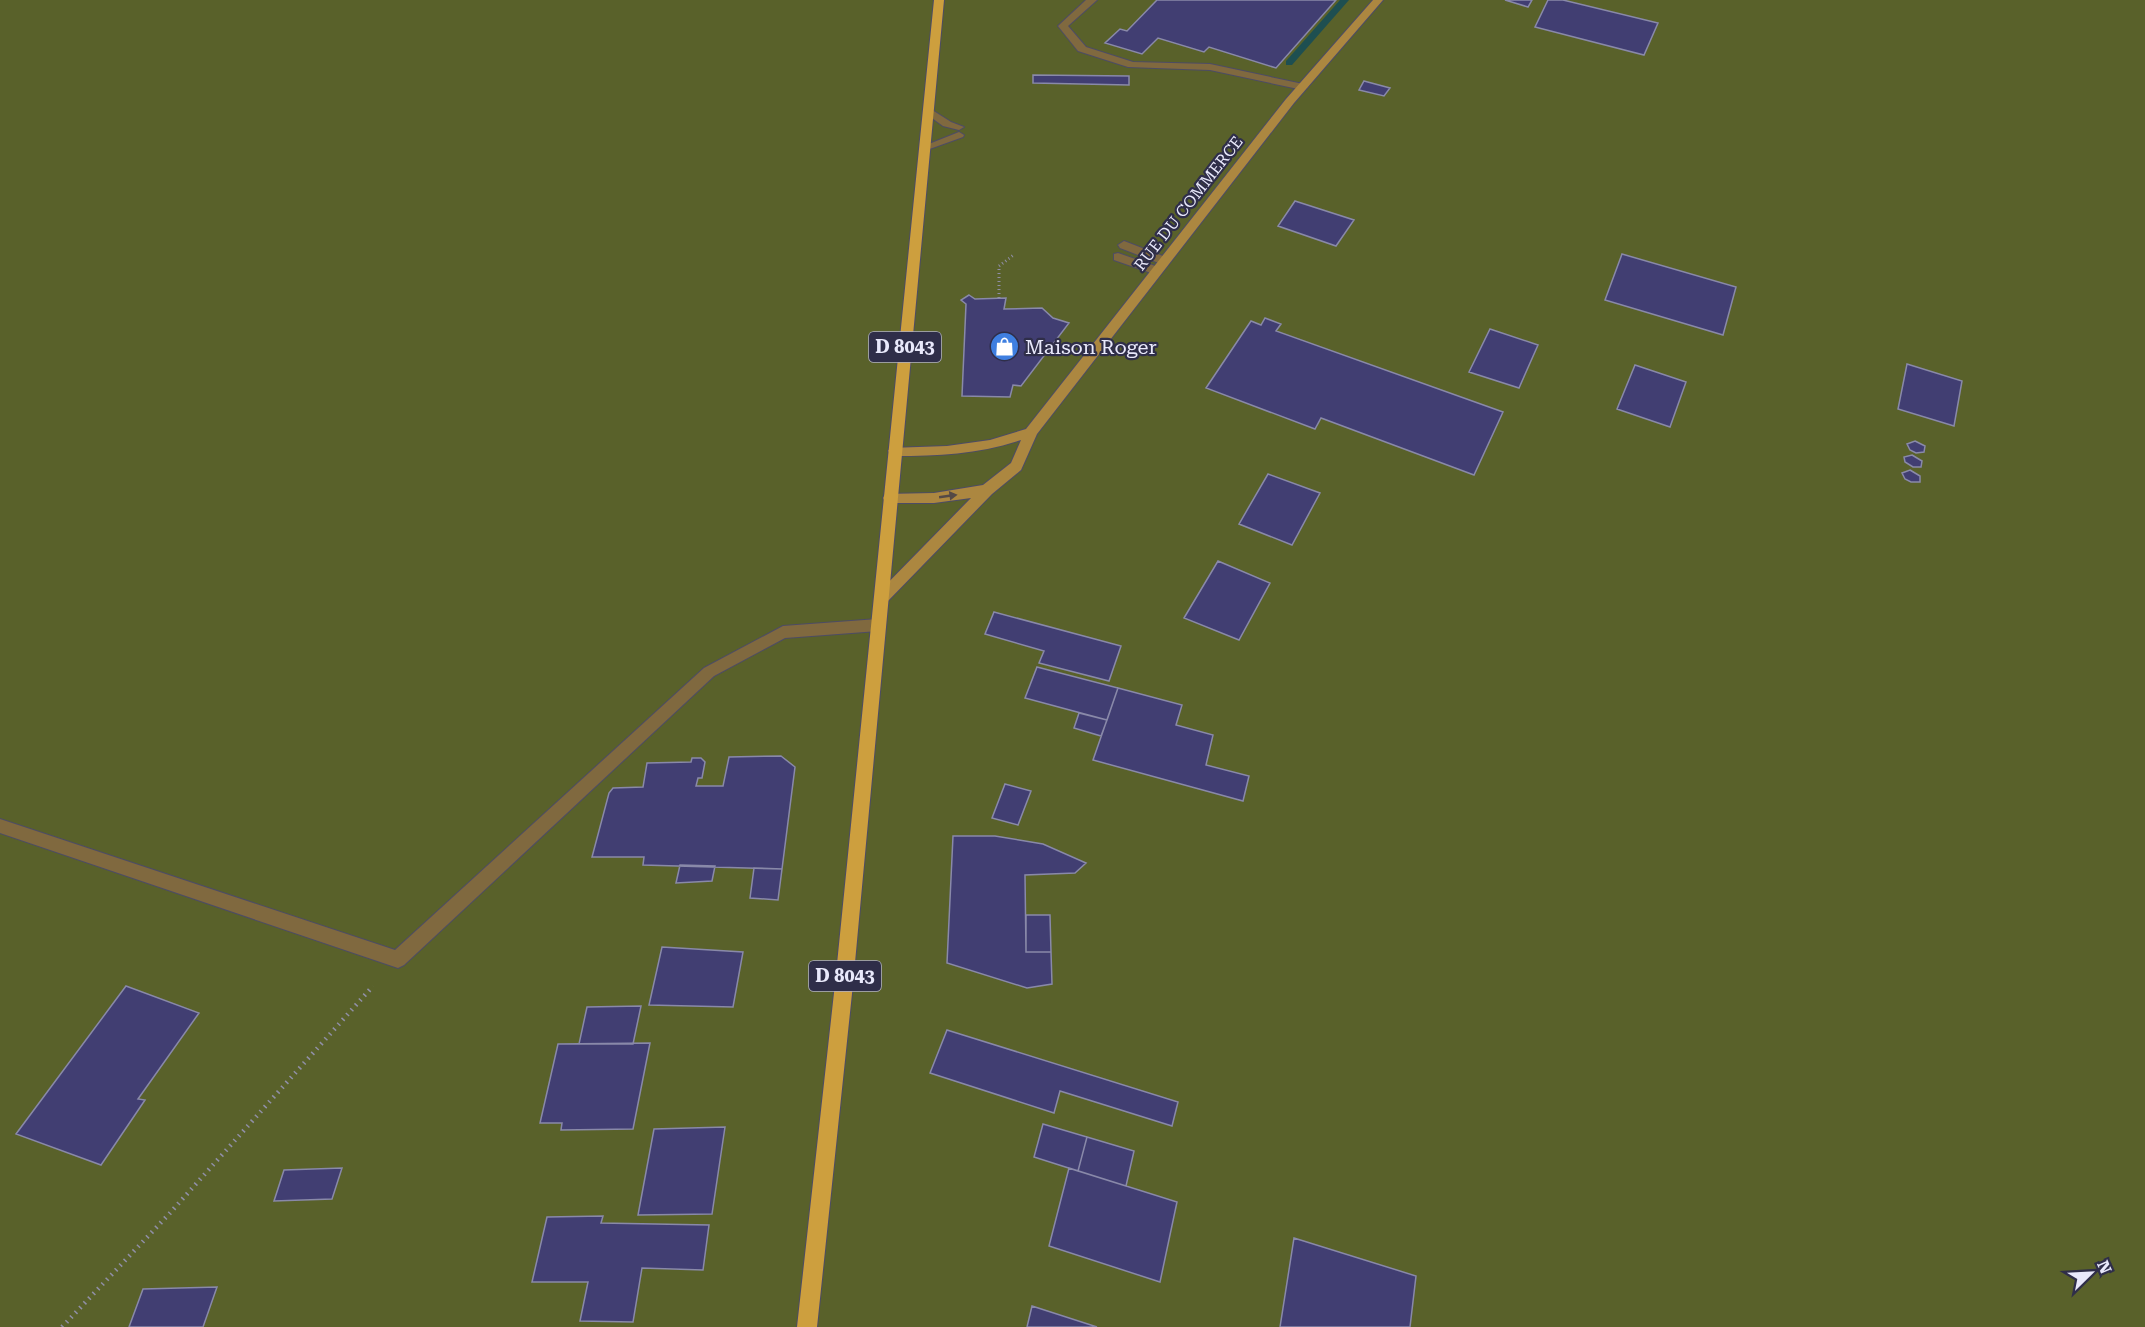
<svg xmlns="http://www.w3.org/2000/svg" width="2145" height="1327" font-family="'Roboto Serif',serif">
  <style>
    .green { fill: #59612a }
    .lines { fill: none; stroke-linecap: round; stroke-linejoin: round }
    .stream { fill: #1e4f51; fill-rule: evenodd }
    .building { fill: #413e72; stroke: #8989a9; stroke-width: 1.5 }
    .lane-casing { stroke: #4d4c65; stroke-width: 2 }
    .street-casing { stroke: #4d4c65; stroke-width: 2 }
    .secondary-casing { stroke: #4d4c65; stroke-width: 2 }
    .primary-casing { stroke: #4d4c65; stroke-width: 2 }
    .path-far1 { stroke: #908fa6; stroke-width: 3; stroke-dasharray: 1 3; stroke-linecap: butt }
    .path { stroke: #908fa6; stroke-width: 4.5; stroke-dasharray: 1.5 5; stroke-linecap: butt }
    .lane { fill: #80693f; fill-rule: evenodd }
    .street { fill: #80693f; fill-rule: evenodd }
    .secondary { fill: #ac8740; fill-rule: evenodd }
    .primary { fill: #cd9f3e; fill-rule: evenodd }
    .oneway { fill: #544946 }
    .labels { text-anchor: middle; stroke-width: 4.5; stroke-linejoin: round; paint-order: stroke }
    .far-street-label { font-size: 16px; fill: #e9e9fb; stroke: #2f2e49 }
    .shield { fill: #2f2e49; stroke: #b1b1c6; stroke-width: 1.5 }
    .shield-label { font-size: 18px; font-weight: bold; fill: #e9e9fb }
    .poi-label { font-size: 20px; fill: #e9e9fb; stroke: #2f2e49; text-anchor: start }
  </style>
  <rect width="100%" height="100%" fill="#2f2e49"/>
  <path class="green" d="M0,0H2145V1327H0Z"/>
  <g class="lines">
    <path class="stream" d="M1340,0H1349L1292,65H1286V61Z"/>
  </g>
  <path class="building" d="M1157,0H1336L1276,68L1209,47L1204,52L1158,38L1142,54L1105,43L1120,29L1127,31Z
    M1505,0H1532L1528,7Z
    M1548,0H1563L1658,23L1644,55L1535,27Z
    M1033,75L1129,76V85L1033,83Z
    M1364,81L1390,88L1384,96L1359,90Z
    M1295,201L1354,220L1336,246L1278,226Z
    M1622,254L1736,287L1723,335L1605,300Z
    M969,295L975,299L1006,298L1004,309L1042,308L1053,318L1069,323L1021,386L1013,385L1010,397L962,396L966,304L961,300Z
    M1265,318L1281,324L1276,331L1503,412L1474,475L1321,418L1315,429L1206,388L1251,321L1261,325Z
    M1490,329L1538,345L1519,388L1469,372Z
    M1907,364L1962,381L1954,426L1898,409Z
    M1635,365L1686,382L1670,427L1617,409Z
    M1915,441L1925,446L1924,452L1916,453L1910,450L1907,444Z
    M1912,455L1922,461L1921,467H1913L1905,462L1904,457Z
    M1910,470L1920,476V482H1911L1905,479L1902,473Z
    M1268,474L1320,493L1292,545L1239,524Z
    M1218,561L1270,583L1239,640L1184,618Z
    M994,612L1121,646L1109,681L1039,663L1044,651L985,634Z
    M1037,667L1118,688L1107,720L1025,698Z
    M1118,688L1182,705L1176,725L1213,735L1206,765L1249,776L1243,801L1093,760Z
    M1079,713L1107,720L1101,736L1074,728Z
    M781,756L795,767L782,869L643,865L644,857H592L609,793L613,788L643,787L647,763L691,762L692,758H701L705,762L702,778H698L696,786H723L729,757Z
    M1005,784L1031,791L1018,825L992,818Z
    M953,836H995L1043,844L1086,863L1075,873L1025,875L1026,952H1051L1052,984L1027,988L947,963Z
    M680,865L715,866L712,881L676,883Z
    M754,868L782,869L778,900L750,898Z
    M1026,915H1050L1051,952H1026Z
    M662,947L743,952L733,1007L649,1005Z
    M126,986L199,1013L138,1099L145,1100L101,1165L16,1134Z
    M641,1006L633,1044H579L587,1007Z
    M947,1030L1178,1102L1172,1126L1060,1091L1054,1113L930,1073Z
    M650,1043L633,1129L561,1130L562,1123H540L558,1044Z
    M1043,1124L1087,1137L1078,1171L1034,1157Z
    M725,1127L712,1214L638,1215L654,1129Z
    M1087,1137L1134,1151L1126,1186L1078,1171Z
    M342,1168L332,1199L274,1201L284,1170Z
    M1069,1168L1177,1202L1160,1282L1049,1246Z
    M603,1216L601,1223L709,1225L703,1270L642,1268L633,1322L580,1321L588,1282H532L547,1217Z
    M1294,1238L1416,1276L1410,1327H1280Z
    M217,1287L203,1327H129L143,1289Z
    M1032,1306L1097,1327H1027Z"/>
  <g class="lines">
    <defs>
      <path id="lane" d="M1086,0H1097L1068,26L1086,47L1133,62L1210,64L1303,84L1308,87L1303,90L1210,70L1128,67L1078,51L1058,26Z
        M929,108L951,122L964,127L959,130L943,126L925,113L924,111Z
        M959,132L964,135L963,137L924,151L919,148Z
        M1124,241L1168,258L1170,261L1164,265L1120,248L1118,245Z
        M1118,253L1161,268L1163,271L1157,275L1114,260V254Z"/>
      <path id="street" d="M878,619L883,621L885,625L883,629L878,631L785,638L714,676L404,965L398,968L0,833V819L395,950L704,668L783,626Z"/>
      <path id="secondary" d="M1373,0H1383L1294,103L1037,434L1021,470L992,494L886,603H876L874,599L876,595L971,498L934,503H890L885,502L883,498L885,494L934,493L983,485L1011,463L1021,440C979,454 939,456 895,456L888,451L890,448L947,446L990,440L1026,429L1286,99Z"/>
      <path id="primary" d="M934,0H944L853,984L817,1327H797L835,984Z"/>
    </defs>
    <use href="#lane" class="lane-casing"/>
    <use href="#street" class="street-casing"/>
    <use href="#secondary" class="secondary-casing"/>
    <use href="#primary" class="primary-casing"/>
    <path class="path-far1" d="M999,298V266L1015,254"/>
    <path class="path" d="M62,1327L170,1213L373,986"/>
    <use href="#lane" class="lane"/>
    <use href="#street" class="street"/>
    <use href="#secondary" class="secondary"/>
    <use href="#primary" class="primary"/>
  </g>
  <defs><path id="oneway-solid" d="M-6-.8H1V-3.2L6.5 0L1 3.2V.8H-6Z" transform="scale(1.5)"/></defs>
  <use class="oneway" href="#oneway-solid" transform="translate(948 496) rotate(-8)"/>
  <defs>
    <symbol id="shop-disc" viewBox="-11 -11 22 22"><circle r="9.5" fill="#3f7fe0" stroke="#2f2e49"/><path d="M-5-2.5h2.3a2.7 3.5 0 0 1 5.4 0H5L5.5 6h-11ZM-1.5-2.5h3a1.5 2.3 0 0 0-3 0Z" fill="#fff"/></symbol>
  </defs>
  <g fill-rule="evenodd">
    <use href="#shop-disc" x="988" y="330" width="33" height="33"/>
  </g>
  <g class="labels">
    <g class="far-street-label">
      <text transform="translate(1188 203) rotate(-52)" y="6">RUE DU COMMERCE</text>
    </g>
    <g class="shield">
      <rect x="869" y="332" width="72" height="30" rx="4.5"/>
      <rect x="809" y="961" width="72" height="30" rx="4.5"/>
    </g>
    <g class="shield-label">
      <text x="905" y="353">D 8043</text>
      <text x="845" y="982">D 8043</text>
    </g>
    <g class="poi-label">
      <text x="1025" y="354">Maison Roger</text>
    </g>
  </g>
  <g transform="translate(2091 1273) rotate(66)" stroke="#2f2e49" stroke-width="4.5" paint-order="stroke">
  <path d="M0-4.5L10 22L0 15L-10 22Z" fill="#e9e9fb"/>
  <text y="-9" font-size="16" font-weight="bold" text-anchor="middle" fill="#e9e9fb">N</text>
  </g>
</svg>
